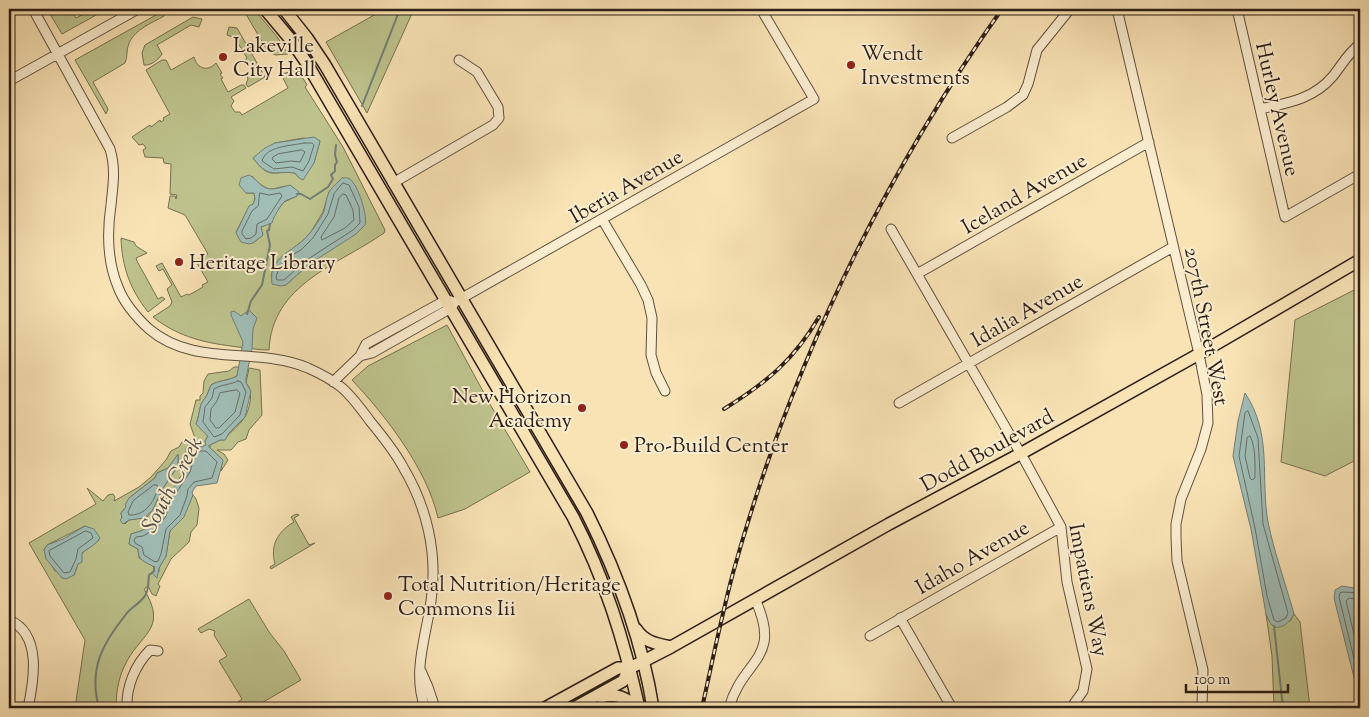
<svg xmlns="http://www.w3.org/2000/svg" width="1369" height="717" font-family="'Sorts Mill Goudy',serif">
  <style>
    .green { fill: #bec38d; stroke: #757052; fill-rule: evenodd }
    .water { fill: #a0bdb6; stroke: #727d76 }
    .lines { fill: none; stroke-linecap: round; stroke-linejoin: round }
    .shore { stroke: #666e66; stroke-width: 1 }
    .stream { stroke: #727d76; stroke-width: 2 }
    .minor-casing { stroke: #5f4f3e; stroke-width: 11 }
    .major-casing { stroke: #2c1e16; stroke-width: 14 }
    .minor { stroke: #fbedcf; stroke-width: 9 }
    .major { stroke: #f9e3b5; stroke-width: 11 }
    .rail-casing { stroke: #2c1e16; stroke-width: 4 }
    .rail { stroke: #fbedcf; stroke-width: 2; stroke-dasharray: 5.5; stroke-linecap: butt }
    .poi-dot { fill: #8f2418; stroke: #fbedcf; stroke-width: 2 }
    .labels { text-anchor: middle; stroke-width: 4; stroke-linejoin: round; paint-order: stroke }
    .poi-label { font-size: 21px; fill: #2c1e16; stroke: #fbedcf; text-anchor: start }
    .street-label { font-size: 21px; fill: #2c1e16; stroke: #fbedcf }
    .water-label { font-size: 22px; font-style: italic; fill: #4f4e46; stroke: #fbedcf }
  </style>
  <rect width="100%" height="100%" fill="#f9e3b5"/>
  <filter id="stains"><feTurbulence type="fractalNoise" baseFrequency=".004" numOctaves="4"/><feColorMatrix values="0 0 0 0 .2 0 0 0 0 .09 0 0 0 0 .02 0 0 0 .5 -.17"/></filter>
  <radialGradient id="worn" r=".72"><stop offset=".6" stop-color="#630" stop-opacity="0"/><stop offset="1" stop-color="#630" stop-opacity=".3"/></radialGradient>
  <path class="green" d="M47,9H70L76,18L93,9H107L62,34Z
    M243,9H254L278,38L288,54L276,55L268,52Z
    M385,9H414L367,113L326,42Z
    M165,10L164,16C152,23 135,29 129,43C126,50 128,57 125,63L93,82L108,109L106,114L75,60Z
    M193,17L202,19L199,27L191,25L157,45L162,54C159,59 151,66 144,65L142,53L145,45Z
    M229,27L237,28L265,77L248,87L246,84L248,79L247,76L253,72L245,60L247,58L235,38L227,35Z
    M194,57C197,69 208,72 216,63L222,73L220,74L223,78L221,79L228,92L241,85H244L246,88L231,97L234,101L231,106L235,112H240L242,115L288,88L281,74L298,70L307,85L305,87L343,147L385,230L384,233C338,265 272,284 269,350C259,350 249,348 238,347C206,343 180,338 153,317L170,306L172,302L167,289L172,285L163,269L159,271L156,266L162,263L181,297L187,294L189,295L203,287L202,285L208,282L197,263V260L208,254L185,215L168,208L170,196H175L176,199L177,195L170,194L171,164L164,163L163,158L145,157L143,150L146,148L143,144L139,145L132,137L150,125L151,127L160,120L161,122L164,120L163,118L170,114L146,70L162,60H166L171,70ZM303,138L320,141L314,163L298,177L295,173C273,170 270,181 253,158L275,143ZM252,176C275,202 276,179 295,189L297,196L284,202L267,224L261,227C262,237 262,236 253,243L236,232L249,207L253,204L255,199L254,193H246ZM342,178L329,250L308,265L286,285H278L271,276L274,266L309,235L323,212L329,192Z
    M121,238L134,242L136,246L147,253L136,258L137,261L158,299L162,297L165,299L148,312C130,289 122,267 121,238Z
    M1360,287V458L1325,476L1281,462L1295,320Z
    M447,325L491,406L530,472L465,509L438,518C427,469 386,416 352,380L368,366Z
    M234,367H239L237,376C228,381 219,380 211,385L207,395L201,404L198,418L196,424C201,427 203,432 208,436L205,441L207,445L202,447L196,444L186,452L187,465L185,470L166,500L161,513L154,523L141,531L131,534L129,544L138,549L139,558L154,567V571L159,572V568L166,556L170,531L176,524L193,495L196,499L199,508L197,525L191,532L189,542L171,559L158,584L160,586L156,596L152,594L148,586L144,589C169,631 139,633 124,667C118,680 116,694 116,708H75L85,640L29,543L96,504L87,488L103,501L108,495L113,494L115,497L114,501L139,487L151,477L166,460L171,451L179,447L182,442L190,440L196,441L190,424L196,400H200V396L203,393L204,381L208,374L229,371ZM178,455V466L163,488L152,511L147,517L129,520L125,524L121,520L122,518L121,513L126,507L129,498L155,478L157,473L168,468ZM85,526L99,540L82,553L74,575L55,571L44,550L47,545Z
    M249,368L260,370L262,415L249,430L246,439L238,442L231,450H217L224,454L228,460L221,471L222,459L210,448V445L220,440H224C230,432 240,425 245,417C250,408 254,390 246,383Z
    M296,514L299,515L294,518L309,545L315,543L271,569L270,567L275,564C270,546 277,532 294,522L291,517Z
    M249,599L269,632L284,651L301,680L253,708H237L235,704L242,699L219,661L227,656L214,635L215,631L209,629L201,633L198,629Z
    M1266,614L1271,624L1290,621L1294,614L1300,622L1310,708H1274L1272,656Z"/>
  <path class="water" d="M314,137L320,141L314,163L303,180L299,178L295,173C273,170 270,180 253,158L265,148L275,143Z
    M249,175C254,177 255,180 259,183C268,193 278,188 290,185L299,192L297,196C293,198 289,199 285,201C281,204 273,218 272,223L261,227L263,235L253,243L249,244L241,242L236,233L249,206L253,204L255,199L254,193H246L239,185L241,178Z
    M342,178C346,178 347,177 350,179C358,185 368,216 365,225L356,234L308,265L286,285L281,286L272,284C268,255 295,252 309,234C314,228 321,219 324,211C326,205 326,198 329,192C332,187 338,182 342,178Z
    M249,310L257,318L253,329L252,349L246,378V383L251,391L245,417L229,433L225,440H220L208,446L222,459L223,461L217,483L196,486L192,492L193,495L184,517L170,531L166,556L159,568L157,578L152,573L154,571V567C144,561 138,561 138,549L129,544L131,534L141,531L154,524L161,513L166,500L185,470L187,465L186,448L193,443L202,447L206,445L205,441L208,436C203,432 200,428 196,424L198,418L201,404L207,395L211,385C219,380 228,381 237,376L243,342L231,315V312L234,311L241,316Z
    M1245,393C1273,435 1260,477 1268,522C1274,552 1286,585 1294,614C1291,621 1281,631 1273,626C1269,623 1268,618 1266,614L1251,529L1233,456L1238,421Z
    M178,454V466L163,488L152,511L144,518L129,520L123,524L120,520L122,518L121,513L126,507L125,505L129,498L155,478L157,473L168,468Z
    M85,526L94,529L100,538L96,543L82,553V562L78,564L74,575L66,579L62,578L46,559L44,550L47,545L63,539Z
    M1342,586L1360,589V701L1334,598L1335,590Z"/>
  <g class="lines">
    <path class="shore" d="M304,143H312L314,145L309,161L303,171L292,167L274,169L262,161C266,146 290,146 304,143Z
      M302,150L305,152L300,162L291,161L276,163L272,159L273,157L278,154Z
      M343,183L349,185L359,207L360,223L353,230L305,261L284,280H277L276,277L279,268L285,259L301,250L313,238L328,214L334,194Z
      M260,193L269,195L280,193L282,196L267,219L257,224L256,234L251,238L246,239L242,234V231L252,211L258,206Z
      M343,194L346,195L353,210L354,220L345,228L322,240L321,237L334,217L339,198Z
      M238,381L241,382L246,392L240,415L222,434L214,437L203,422L205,407L212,398L214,389C222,384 230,385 238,381Z
      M237,390L240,393L235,412L219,428H216L210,420L211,409L217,401L220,393Z
      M1248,411L1258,438L1263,524L1288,613L1286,618L1278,622L1274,620L1267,596L1255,528L1239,456L1245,413Z
      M1250,436C1256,447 1255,465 1255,478L1252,480L1250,478L1245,456L1247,438Z
      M194,449L199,451H206L217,462L212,478L194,482L188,489L187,496L180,515L166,529L161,554L158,561L155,562L144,555L142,547L135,543L134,540L136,537L143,536L157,528L166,516L170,502L190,472L192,465L191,451Z
      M154,485H157L158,488C154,502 145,516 129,515L128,512L133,501Z
      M86,531L91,533L93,538L78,549L76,559L70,572L64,573L50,556L49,551Z
      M1360,593L1343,592L1340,593L1339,597L1360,683
      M1360,600L1349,598L1346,601L1360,659"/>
    <path class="stream" d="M362,106L400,9
      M297,194H301L310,199L328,187L333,179L331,175L335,171V165L337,162L335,155L336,145
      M247,314L251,301L262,285L270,245L267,231L269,230L270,224
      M1274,626L1283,708
      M99,708C88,668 103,643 127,613C133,606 142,602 146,594C149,588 148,581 149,575L154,571V567"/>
    <defs>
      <path id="minor" d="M33,9L110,149C116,169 113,185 111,205C107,232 107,261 118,287C124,303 136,317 149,329C195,368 256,346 308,368C319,373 331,379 341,387C352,396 361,409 370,421C382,436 394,450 403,467C427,507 438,554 431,601C426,637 412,672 425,708
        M1117,9L1199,354L1207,395L1208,423L1201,449L1181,499L1176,524V537L1177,561L1203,670L1202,708
        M1237,9L1285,217L1360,174
        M9,81L138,9
        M1260,109C1288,103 1314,99 1333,76C1342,65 1348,53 1360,44
        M952,138L1007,107L1023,95L1028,84L1037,50L1070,9
        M393,183L493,125L499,118L498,107L477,72L459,60
        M602,219L641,285L648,300L652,318L651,355L656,373L665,391
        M891,229L1025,461L1061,527L1067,582L1087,669L1083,691L1071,708
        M917,274L1149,142
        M360,356L372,353L451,308L455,302L814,99L761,9
        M333,382L360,356L366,344L446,300L451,301
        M899,403L1173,247
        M900,618L952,708
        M9,620C42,634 34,680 28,708
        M870,636L1061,527
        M421,671L428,687L435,708
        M127,708C126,687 135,665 150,650L158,651
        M729,708C743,658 783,660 755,599"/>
      <path id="major" d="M265,9L291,40L306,62L573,517C605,579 624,640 639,708
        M284,9L307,38L325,65L587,513C618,575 642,639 653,708
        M636,629C644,642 657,644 671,647
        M601,697C616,693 626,697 637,708
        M545,708L618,668H630L671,647L889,524L1020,454L1199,354L1360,260
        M574,708L623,681L630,668"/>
    </defs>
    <use href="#minor" class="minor-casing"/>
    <use href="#major" class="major-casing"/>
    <use href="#minor" class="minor"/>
    <use href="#major" class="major"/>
    <defs>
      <path id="rail" d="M724,409C766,383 794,360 819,317
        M702,708C712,663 721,618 733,573C789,371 881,180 1002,9"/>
    </defs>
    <use href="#rail" class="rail-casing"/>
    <use href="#rail" class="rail"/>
  </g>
  <g class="poi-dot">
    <circle cx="223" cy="57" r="5"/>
    <circle cx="851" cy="65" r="5"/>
    <circle cx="179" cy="262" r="5"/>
    <circle cx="582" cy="408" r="5"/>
    <circle cx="624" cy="445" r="5"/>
    <circle cx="388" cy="596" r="5"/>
  </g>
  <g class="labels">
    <g class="poi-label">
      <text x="233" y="52">Lakeville<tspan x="233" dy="24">City Hall</tspan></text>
      <text x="861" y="60">Wendt<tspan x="861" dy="24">Investments</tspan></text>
      <text x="189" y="269">Heritage Library</text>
      <text x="572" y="403" text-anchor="end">New Horizon<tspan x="572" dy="24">Academy</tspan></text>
      <text x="634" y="452">Pro-Build Center</text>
      <text x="398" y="591">Total Nutrition/Heritage<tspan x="398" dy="24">Commons Iii</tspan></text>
    </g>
    <g class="street-label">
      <text transform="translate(1278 109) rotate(77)" y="7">Hurley Avenue</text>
      <text transform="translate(626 186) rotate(-30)" y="7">Iberia Avenue</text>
      <text transform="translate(1024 193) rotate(-30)" y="7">Iceland Avenue</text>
      <text transform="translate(1027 310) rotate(-30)" y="7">Idalia Avenue</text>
      <text transform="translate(1207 326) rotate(79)" y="7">207th Street West</text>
      <text transform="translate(987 450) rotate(-29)" y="7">Dodd Boulevard</text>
      <text transform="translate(972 557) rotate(-30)" y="7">Idaho Avenue</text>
      <text transform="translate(1089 590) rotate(79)" y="7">Impatiens Way</text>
    </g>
    <g class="water-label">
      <text transform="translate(171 484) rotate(-62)" y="8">South Creek</text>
    </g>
  </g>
  <rect width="1369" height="717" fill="none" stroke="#f9e3b5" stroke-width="30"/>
  <rect x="10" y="10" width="1349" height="697" fill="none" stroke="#2c1e16" stroke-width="2.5"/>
  <rect x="15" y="15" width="1339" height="687" fill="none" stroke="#2c1e16"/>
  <path d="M1186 684v8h102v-8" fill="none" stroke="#2c1e16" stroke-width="2.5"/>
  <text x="1194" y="684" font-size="15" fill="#2c1e16" stroke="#fbedcf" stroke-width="4" paint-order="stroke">100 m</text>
  <rect width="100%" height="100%" filter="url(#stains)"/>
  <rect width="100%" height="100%" fill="url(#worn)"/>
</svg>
